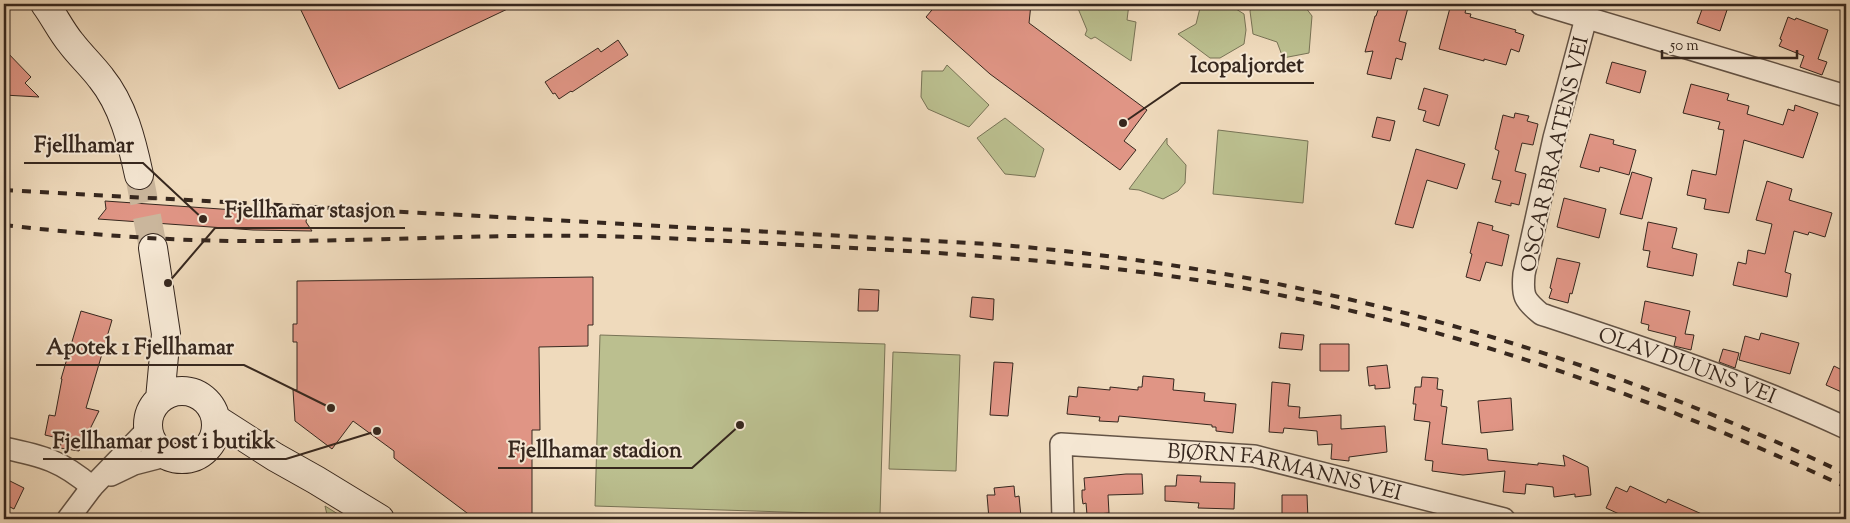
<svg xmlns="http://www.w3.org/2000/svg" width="1850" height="523" font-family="'Sorts Mill Goudy',serif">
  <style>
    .green { fill: #bbbf8f; stroke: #787356 }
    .building { fill: #e09585; stroke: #36271e }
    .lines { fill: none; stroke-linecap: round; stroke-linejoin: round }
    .secondary-tunnel { stroke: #cab69c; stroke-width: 28; stroke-dasharray: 28 14; stroke-linecap: butt }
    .street-casing { stroke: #645446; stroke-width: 24 }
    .secondary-casing { stroke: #36271e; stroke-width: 30 }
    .street { stroke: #f5e7d3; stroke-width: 21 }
    .secondary { stroke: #f5e7d3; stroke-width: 28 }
    .rail { stroke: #36271e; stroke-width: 4; stroke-dasharray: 9 9; stroke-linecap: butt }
    .labels { text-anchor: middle; stroke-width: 4; stroke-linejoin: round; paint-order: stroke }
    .street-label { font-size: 21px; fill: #36271e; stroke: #f5e7d3 }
    .leader { fill: none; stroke: #36271e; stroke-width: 2 }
    .callout-dot { fill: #36271e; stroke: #f5e7d3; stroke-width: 2 }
    .callout-label { font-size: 22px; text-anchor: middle; font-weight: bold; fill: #36271e; stroke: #f5e7d3; stroke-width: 4; stroke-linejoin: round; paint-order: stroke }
  </style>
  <rect width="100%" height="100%" fill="#efdabc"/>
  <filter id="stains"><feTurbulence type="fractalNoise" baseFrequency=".004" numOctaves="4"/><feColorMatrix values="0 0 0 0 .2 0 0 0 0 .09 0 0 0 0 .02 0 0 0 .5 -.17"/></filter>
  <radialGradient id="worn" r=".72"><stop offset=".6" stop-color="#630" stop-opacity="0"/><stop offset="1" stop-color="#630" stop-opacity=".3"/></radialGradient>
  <path class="green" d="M1070,4H1129L1127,20L1136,22L1131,61L1095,37L1091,39L1085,35L1087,30L1077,6Z
    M1201,4H1228L1244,14L1246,30L1244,44L1220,58H1210L1178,34L1196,24Z
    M1253,4H1303L1312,16L1309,53L1283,58L1277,42L1253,34L1250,11Z
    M947,65L989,105L969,127L928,109L921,97L922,71H943Z
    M1005,118L1044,149L1035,177L1005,174L977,138Z
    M1218,130L1308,141L1303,203L1213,194Z
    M1167,138V144L1186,165L1185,183L1178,191L1163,199L1139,190L1129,189Z
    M600,335L885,344L880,515L595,506Z
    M893,352L960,355L956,471L889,469Z
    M325,506L346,519H328Z"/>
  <path class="building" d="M298,4H518L339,89Z
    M937,4H1031L1029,23L1147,110L1124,141L1136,150L1120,170L990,74L926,17Z
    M1380,4H1409L1399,41L1406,43L1402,60L1396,58L1391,79L1367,74L1373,51L1365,52L1375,16H1376Z
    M1451,4H1467L1465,13L1471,14L1470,17L1516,30L1515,32L1524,35L1519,52L1511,49L1506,65L1484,59V61L1439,49Z
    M1704,4H1729L1720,31L1697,23Z
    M1788,17L1795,20L1796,18L1828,30L1818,59L1827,62L1822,75L1800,67L1804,56L1779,46L1782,40L1780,39Z
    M618,40L628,55L572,92L571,91L559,99L555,93L553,94L545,82L598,48L601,52Z
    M4,49L31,77L25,83L39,97L4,95Z
    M1612,62L1646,71L1640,93L1606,83Z
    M1691,84L1729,94L1727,100L1749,106L1747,114L1783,125L1788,109L1794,111L1795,105L1818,113L1803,158L1744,140L1729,213L1704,209L1706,199L1687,195L1692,170L1716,175L1724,130L1718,129L1720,122L1683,113Z
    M1424,88L1448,95L1439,126L1423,121L1426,111L1418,109Z
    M1515,113L1529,116L1527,121L1538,124L1533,145L1522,143L1515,171L1526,174L1519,205L1511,203V206L1495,202L1501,181L1492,179L1499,151L1495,149L1503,115L1514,118Z
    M1377,117L1395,121L1390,141L1372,137Z
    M1590,134L1614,140L1613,144L1636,150L1629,175L1600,167L1599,172L1580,167Z
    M1416,149L1465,164L1457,189L1427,180L1413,228L1395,224Z
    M1632,172L1652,178L1642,219L1620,214Z
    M1767,181L1792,189L1789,200L1832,213L1825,237L1809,232L1808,235L1794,231L1785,272L1791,274L1787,297L1733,285L1738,262L1746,264L1748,250L1765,254L1772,224L1756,220Z
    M1564,198L1606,209L1599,238L1557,227Z
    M105,201L307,215L306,222L312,231L253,230L98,219L106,209Z
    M1478,222L1493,226L1492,230L1509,235L1502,266L1486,262L1480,281L1466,277L1472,254L1470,253Z
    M1648,222L1677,228L1672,248L1697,254L1693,276L1647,267L1650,251L1643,250Z
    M1557,258L1580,263L1572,294L1570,293L1568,303L1549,298L1552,289L1550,288Z
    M593,277V325H588V346L539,347L540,430H532V519H475L399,462L394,458V451L353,421L332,449L295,421L293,390H297V342H293V324H297V281Z
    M859,289L879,290L878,311H858Z
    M972,297L994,299L993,320L970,317Z
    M1645,301L1690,311L1685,334L1694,335L1691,350L1674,346L1676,337L1648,330L1649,325L1641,323Z
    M81,311L112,320L86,408L99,411L79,451L60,448L62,439L45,435L49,415L55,416L62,379H61Z
    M1281,333L1304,335L1302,350L1279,348Z
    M1761,333L1799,343L1790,374L1739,360L1745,336L1759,340Z
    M1320,344H1349V371H1320Z
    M1723,349L1739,353L1735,368L1719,362Z
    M994,362L1013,363L1008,416L990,415Z
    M1387,365L1390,388L1375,389V385L1369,386L1367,367Z
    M1834,366L1846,372V394L1826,385Z
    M1143,376L1174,379L1173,390L1205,393L1204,401L1236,404L1233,433L1216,431V427H1212V425L1119,416L1118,422L1099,421L1100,417L1067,414L1069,396L1077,397L1078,387L1110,390V387L1138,390V387H1142Z
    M1422,377L1438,378L1437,389L1443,390L1441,406L1447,407L1442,444L1487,449L1488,460L1538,465V463L1565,466L1563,455L1588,467L1591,495L1575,497V494L1554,497L1553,487L1526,484L1525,494L1503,492L1505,471L1463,475L1432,471L1433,461L1425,460L1430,422L1414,420L1416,404H1413L1415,387H1421Z
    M1272,382L1290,384L1288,406L1300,407L1299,418L1341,415V429L1385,426L1387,452L1349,457V461L1331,459L1332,444L1318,445L1317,431L1284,428L1283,433L1269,432Z
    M1511,398L1513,430L1481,433L1478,401Z
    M1126,474H1142L1143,494L1108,495L1109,513L1087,515L1086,503L1083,504L1082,497V490H1085L1084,478Z
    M1177,475L1201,476L1200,482L1235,483L1234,509L1198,508L1199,503L1165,501V486H1176Z
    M4,478L24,488L14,509L4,504Z
    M1014,486L1015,497L1019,496L1021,517H1016V519H989L987,495H995L994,488Z
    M1630,486L1666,503L1668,499L1713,519H1630L1606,508L1616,487L1627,492Z
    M1282,495H1307L1308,519H1282Z"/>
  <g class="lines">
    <path class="secondary-tunnel" d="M139,175L153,248"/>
    <defs>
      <g id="street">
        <path d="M1541,4L1846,96"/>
        <path id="s1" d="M1587,4L1586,18L1554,138L1524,274C1522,296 1524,300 1541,314C1644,348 1748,382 1846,428"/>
        <path d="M4,448C43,456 62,461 92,487"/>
        <path d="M111,475L134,464L165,456"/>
        <path d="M68,519L92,487L147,430"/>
        <path id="s2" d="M1063,519L1061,444L1254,456L1504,519"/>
      </g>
      <path id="secondary" d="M45,4C54,16 61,31 71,43C80,55 92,66 101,78C123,105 132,142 139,175
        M153,248L166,334L160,399
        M148 425a34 34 0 1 1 68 0a34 34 0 1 1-68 0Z
        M216,419L275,457L316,480L380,519"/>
    </defs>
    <use href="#street" class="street-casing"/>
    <use href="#secondary" class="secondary-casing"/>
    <use href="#street" class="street"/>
    <use href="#secondary" class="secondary"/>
    <path class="rail" d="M4,190L990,244C1290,268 1575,344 1846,474
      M4,225C91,235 179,242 268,241C378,241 488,234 598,236C689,238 781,244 872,249C1013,257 1154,268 1294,298C1485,338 1669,404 1846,487"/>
  </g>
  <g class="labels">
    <g class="street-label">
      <text transform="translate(1554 154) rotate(-77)" y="7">OSCAR BRAATENS VEI</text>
      <text dy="7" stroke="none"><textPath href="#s1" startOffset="479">OLAV DUUNS VEI</textPath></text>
      <text dy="7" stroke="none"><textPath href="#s2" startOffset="301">BJØRN FARMANNS VEI</textPath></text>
    </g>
  </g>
  <path class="leader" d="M1123 123L1181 83H1314M203 219L143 163H24M168 283L215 228H405M331 408L244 365H36M377 431L286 459H43M740 425L692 468H498"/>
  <g class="callout-dot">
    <circle cx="1123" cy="123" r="5"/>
    <circle cx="203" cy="219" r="5"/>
    <circle cx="168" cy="283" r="5"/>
    <circle cx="331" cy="408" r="5"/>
    <circle cx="377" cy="431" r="5"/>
    <circle cx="740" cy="425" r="5"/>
  </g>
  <g class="callout-label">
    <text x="1247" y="72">Icopaljordet</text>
    <text x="84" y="152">Fjellhamar</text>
    <text x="310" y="217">Fjellhamar stasjon</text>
    <text x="140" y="354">Apotek 1 Fjellhamar</text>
    <text x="164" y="448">Fjellhamar post i butikk</text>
    <text x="595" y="457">Fjellhamar stadion</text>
  </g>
  <rect width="1850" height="523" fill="none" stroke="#efdabc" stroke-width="20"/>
  <rect x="5" y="5" width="1840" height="513" fill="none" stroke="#36271e" stroke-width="2.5"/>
  <rect x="10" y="10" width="1830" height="503" fill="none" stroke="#36271e"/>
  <path d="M1662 50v8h135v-8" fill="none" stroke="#36271e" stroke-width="2.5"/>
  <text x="1670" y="50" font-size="15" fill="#36271e" stroke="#f5e7d3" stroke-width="4" paint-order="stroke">50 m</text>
  <rect width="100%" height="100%" filter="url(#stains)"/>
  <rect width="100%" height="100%" fill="url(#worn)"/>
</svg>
